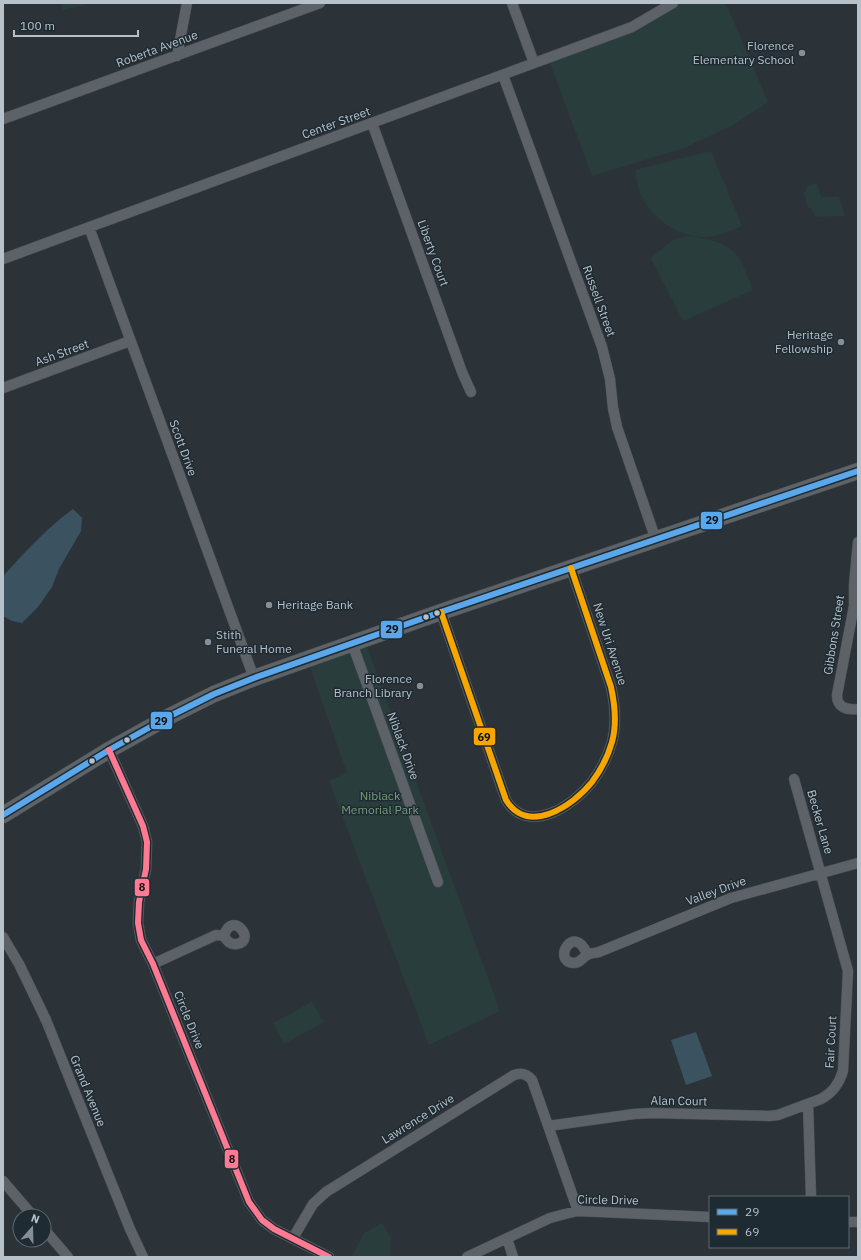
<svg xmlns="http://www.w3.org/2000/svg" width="861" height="1260" font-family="'IBM Plex Sans',sans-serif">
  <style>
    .green { fill: #293d3c }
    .water { fill: #3b5261 }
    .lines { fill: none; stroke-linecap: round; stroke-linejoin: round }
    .street-casing { stroke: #4a4f53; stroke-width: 11 }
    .primary-casing { stroke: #4a5055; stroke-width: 17 }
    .street { stroke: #5c6267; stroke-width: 10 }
    .primary { stroke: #5e6368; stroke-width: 16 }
    .bus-1-casing { stroke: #1f2b33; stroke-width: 9 }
    .bus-2-casing { stroke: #1f2b33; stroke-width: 9 }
    .bus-3-casing { stroke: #1f2b33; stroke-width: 9 }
    .bus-1 { stroke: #5aa8eb; stroke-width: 6 }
    .bus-2 { stroke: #f7a600; stroke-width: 6 }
    .bus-3 { stroke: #fe7a93; stroke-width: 6 }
    .poi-dot { fill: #868f96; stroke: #1f2b33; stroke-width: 1.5 }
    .bus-dot { fill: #b7c1c9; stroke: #1f2b33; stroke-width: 1.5 }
    .labels { text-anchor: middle; stroke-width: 3; stroke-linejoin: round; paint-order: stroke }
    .poi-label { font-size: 12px; fill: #b7c1c9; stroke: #1f2b33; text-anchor: end }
    .street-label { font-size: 12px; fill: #b7c1c9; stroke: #1f2b33 }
    .park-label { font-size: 12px; fill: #769d78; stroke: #1f2b33 }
    .line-badge { stroke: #1f2b33; stroke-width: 1.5 }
    .pale-badge-label { font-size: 11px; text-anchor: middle; font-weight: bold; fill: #111 }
  </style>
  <rect width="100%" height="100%" fill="#2c3338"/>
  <path class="green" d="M61,3H91L63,10Z
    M673,3H726L768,102L735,124L684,148L592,176L548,58L632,27Z
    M711,151L742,226C729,232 717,237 703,237C678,237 653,219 642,197C638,190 637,179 635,170Z
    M817,183L821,197H839L845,216L815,217L812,209L808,207L804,194L808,185Z
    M687,236C702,238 725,241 736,254C742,261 749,281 753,290L683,321L651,258L673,240Z
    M364,639L500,1011L429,1045L329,781L347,773L307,658Z
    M312,1002L324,1022L284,1044L273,1023Z
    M382,1223L391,1237L390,1257L352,1256L364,1233Z"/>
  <path class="water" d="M73,509L82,518L81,531L59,569L52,587L38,607L22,623L12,621L3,616V577L5,574C26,551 47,528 73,509Z
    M696,1032L712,1076L686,1085L671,1040Z"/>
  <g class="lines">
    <defs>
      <path id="street" d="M512,3L534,63
        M177,56L187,3
        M503,75L602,347L610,379L613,408L617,427L656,540
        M3,119L320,3
        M372,123L462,372L471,392
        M89,227L254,678
        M3,259L632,27L673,3
        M3,388L130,341
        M858,542L854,585V606L837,695C837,708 847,710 858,709
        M441,612L506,800C528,836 573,806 592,782C601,770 608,756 612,742C617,724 615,705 611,687L571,568
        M352,643L438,882
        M109,750L143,826L147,842L146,869L139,902L138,923L141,940L153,964L249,1202L262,1220L274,1229L329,1257
        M3,937L19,964L46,1020L130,1229L143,1257
        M587,954C574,922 551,962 574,963C580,963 582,958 587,955C590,953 596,953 599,952L731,898L858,863
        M153,964L216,935L224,936C227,941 230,945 237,944C257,941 232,909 224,936
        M808,1104L811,1197
        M548,1126L634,1114L652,1113L769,1116L778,1115L821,1099C833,1093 839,1084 843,1071L848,971L794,779
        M3,1181L33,1216
        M848,1222H858
        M44,1229L68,1257
        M293,1238L313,1204L326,1192L514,1075C522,1072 527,1074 532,1080L578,1211
        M507,1238L513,1257
        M467,1257L550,1218L565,1214L578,1211L710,1217"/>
      <path id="primary" d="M3,815L109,750L170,716L214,694L254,678L441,612L858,471"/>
    </defs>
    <use href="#street" class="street-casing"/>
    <use href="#primary" class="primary-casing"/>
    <use href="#street" class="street"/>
    <use href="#primary" class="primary"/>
    <defs>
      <path id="bus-1" d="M3,815L109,750L170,716L214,694L254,678L441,612L858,471"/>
      <path id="bus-2" d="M441,612L506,800C528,836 573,806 592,782C601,770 608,756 612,742C617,724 615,705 611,687L571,568"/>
      <path id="bus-3" d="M109,750L143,826L147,842L146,869L139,902L138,923L141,940L153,964L249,1202L262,1220L274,1229L329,1257"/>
    </defs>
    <use href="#bus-1" class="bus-1-casing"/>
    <use href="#bus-2" class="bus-2-casing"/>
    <use href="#bus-3" class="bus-3-casing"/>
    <use href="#bus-1" class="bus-1"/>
    <use href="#bus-2" class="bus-2"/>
    <use href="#bus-3" class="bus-3"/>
  </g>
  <g class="poi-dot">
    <circle cx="802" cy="53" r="4"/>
    <circle cx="841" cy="342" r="4"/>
    <circle cx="269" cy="605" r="4"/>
    <circle cx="208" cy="642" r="4"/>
    <circle cx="420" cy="686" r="4"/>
  </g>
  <g class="bus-dot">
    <circle cx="437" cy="613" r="3.5"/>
    <circle cx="426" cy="617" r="3.5"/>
    <circle cx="127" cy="740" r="3.5"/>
    <circle cx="92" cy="761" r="3.5"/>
  </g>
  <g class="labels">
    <g class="poi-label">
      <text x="794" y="50">Florence<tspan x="794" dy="14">Elementary School</tspan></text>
      <text x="833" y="339">Heritage<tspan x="833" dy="14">Fellowship</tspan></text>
      <text x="277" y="609" text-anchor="start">Heritage Bank</text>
      <text x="216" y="639" text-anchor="start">Stith<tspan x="216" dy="14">Funeral Home</tspan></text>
      <text x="412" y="683">Florence<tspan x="412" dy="14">Branch Library</tspan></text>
    </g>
    <g class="street-label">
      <text transform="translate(157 49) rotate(-20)" y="4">Roberta Avenue</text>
      <text transform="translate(336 123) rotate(-20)" y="4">Center Street</text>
      <text transform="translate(433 253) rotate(70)" y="4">Liberty Court</text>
      <text transform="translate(599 301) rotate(70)" y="4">Russell Street</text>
      <text transform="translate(62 353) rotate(-20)" y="4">Ash Street</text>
      <text transform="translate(183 448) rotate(70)" y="4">Scott Drive</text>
      <text transform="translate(834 635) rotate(-81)" y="4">Gibbons Street</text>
      <text transform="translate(610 644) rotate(72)" y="4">New Uri Avenue</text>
      <text transform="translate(403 746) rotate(70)" y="4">Niblack Drive</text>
      <text transform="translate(820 822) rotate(74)" y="4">Becker Lane</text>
      <text transform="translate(716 891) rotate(-20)" y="4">Valley Drive</text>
      <text transform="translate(189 1020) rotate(68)" y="4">Circle Drive</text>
      <text transform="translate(831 1042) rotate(-87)" y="4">Fair Court</text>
      <text transform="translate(88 1091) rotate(68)" y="4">Grand Avenue</text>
      <text transform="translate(679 1101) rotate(1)" y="4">Alan Court</text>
      <text transform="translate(418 1119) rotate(-32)" y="4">Lawrence Drive</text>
      <text transform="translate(608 1200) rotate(1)" y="4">Circle Drive</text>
    </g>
    <g class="park-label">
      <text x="380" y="800">Niblack<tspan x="380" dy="14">Memorial Park</tspan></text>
    </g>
  </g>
  <g class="line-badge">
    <rect x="700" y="511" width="23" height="19" rx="4" fill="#5aa8eb"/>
    <rect x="380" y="620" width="23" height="19" rx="4" fill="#5aa8eb"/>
    <rect x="150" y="711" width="23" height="19" rx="4" fill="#5aa8eb"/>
    <rect x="473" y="727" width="23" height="19" rx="4" fill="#f7a600"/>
    <rect x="134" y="878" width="16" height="19" rx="4" fill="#fe7a93"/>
    <rect x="224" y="1149" width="15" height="20" rx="4" fill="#fe7a93"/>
  </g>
  <g class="pale-badge-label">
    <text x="712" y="524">29</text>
    <text x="392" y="633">29</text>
    <text x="161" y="725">29</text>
    <text x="484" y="741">69</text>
    <text x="142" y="891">8</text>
    <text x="232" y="1163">8</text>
  </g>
  <rect width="861" height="1260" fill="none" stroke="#b7c1c9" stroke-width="8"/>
  <rect x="709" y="1196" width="140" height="52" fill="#1f2b33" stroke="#5c676f"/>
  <rect x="717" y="1209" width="20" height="6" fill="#5aa8eb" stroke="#5c676f"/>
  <text x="745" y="1216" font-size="12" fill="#b7c1c9">29</text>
  <rect x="717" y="1229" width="20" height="6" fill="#f7a600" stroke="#5c676f"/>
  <text x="745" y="1236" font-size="12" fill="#b7c1c9">69</text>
  <g transform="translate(32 1228) rotate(20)"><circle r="19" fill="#1f2b33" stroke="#5c676f"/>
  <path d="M0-3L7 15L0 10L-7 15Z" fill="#868f96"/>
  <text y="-6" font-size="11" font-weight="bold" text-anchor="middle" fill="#b7c1c9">N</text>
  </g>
  <path d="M14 30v6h124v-6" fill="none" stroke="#b7c1c9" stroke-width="2"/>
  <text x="20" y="30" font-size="12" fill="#b7c1c9" stroke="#1f2b33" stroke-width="3" paint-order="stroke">100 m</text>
</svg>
